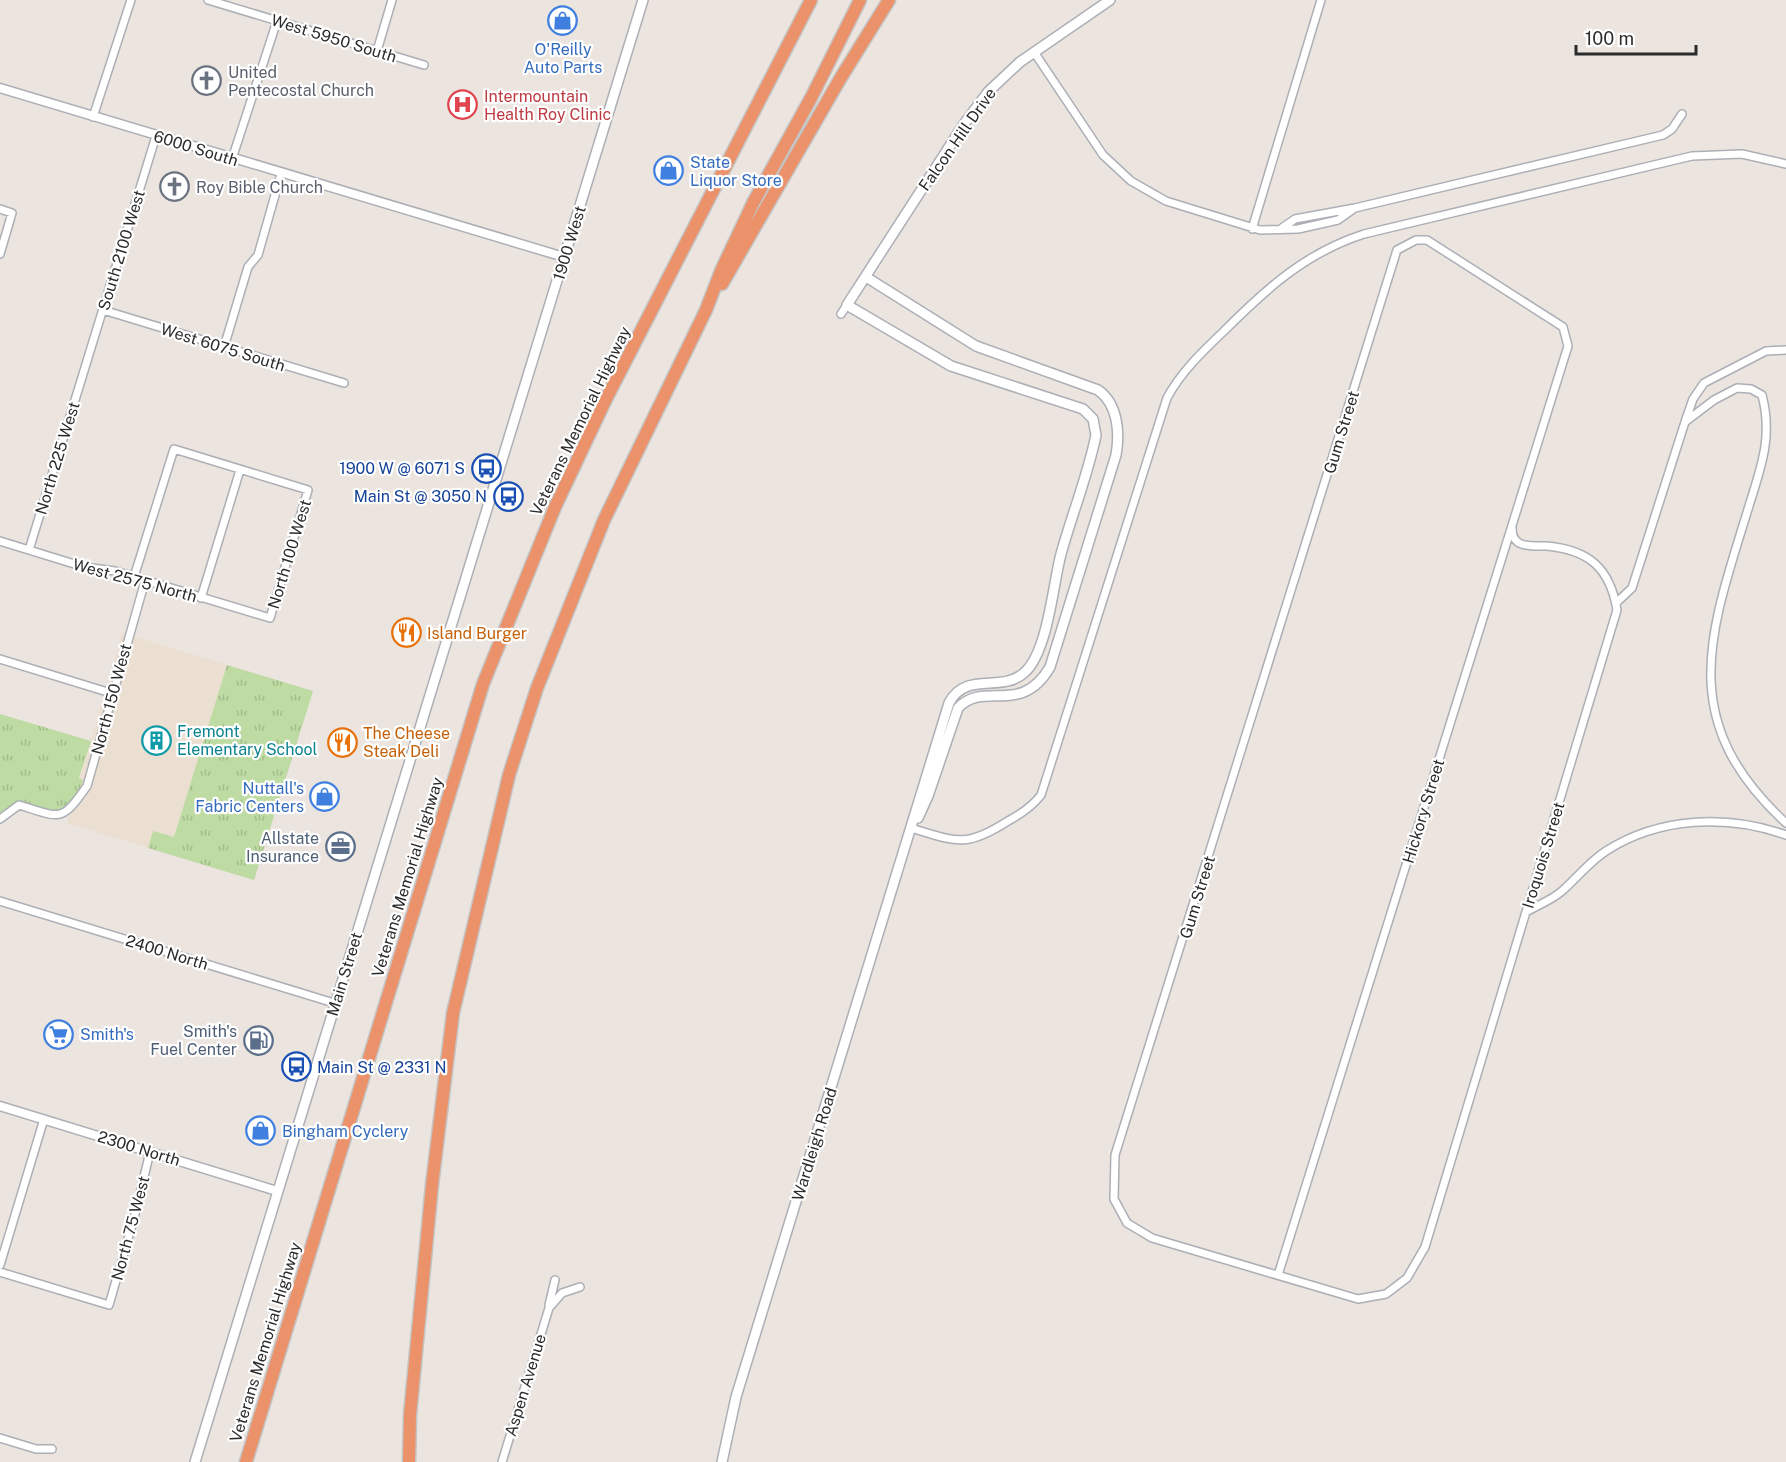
<svg xmlns="http://www.w3.org/2000/svg" width="1786" height="1462" font-family="'Public Sans',sans-serif">
  <style>
    .education { fill: #ebdfd1 }
    .park { fill: url(#park-tufts) }
    .lines { fill: none; stroke-linecap: round; stroke-linejoin: round }
    .minor-casing { stroke: #acafb6; stroke-width: 10 }
    .tertiary-casing { stroke: #acafb6; stroke-width: 11 }
    .secondary-casing { stroke: #acafb6; stroke-width: 12 }
    .motorway-casing { stroke: #c4c4c4; stroke-width: 15 }
    .minor { stroke: #fff; stroke-width: 7 }
    .tertiary { stroke: #fff; stroke-width: 8 }
    .secondary { stroke: #fff; stroke-width: 9 }
    .motorway { stroke: #eb926a; stroke-width: 12 }
    .labels { text-anchor: middle; stroke-width: 4.5; stroke-linejoin: round; paint-order: stroke }
    .street-label { font-size: 16px; fill: #2b2b2b; stroke: #fff }
    .shop-label { font-size: 16px; fill: #366cbe; stroke: #fff; text-anchor: start }
    .worship-label { font-size: 16px; fill: #5b616d; stroke: #fff; text-anchor: start }
    .health-label { font-size: 16px; fill: #be3a42; stroke: #fff; text-anchor: start }
    .transit-label { font-size: 16px; fill: #164399; stroke: #fff; text-anchor: end }
    .food-label { font-size: 16px; fill: #c56008; stroke: #fff; text-anchor: start }
    .culture-label { font-size: 16px; fill: #0d838f; stroke: #fff; text-anchor: start }
    .service-label { font-size: 16px; fill: #4e5e75; stroke: #fff; text-anchor: end }
  </style>
  <defs>
    <pattern id="park-tufts" width="24" height="20" patternUnits="userSpaceOnUse" patternTransform="scale(1.5)"><rect width="24" height="20" fill="#bddba2"/><path d="M3 7l-1-3M5 7V3M7 7l1-3M15 17l-1-3M17 17v-4M19 17l1-3" fill="none" stroke="#a3bc8c"/></pattern>
  </defs>
  <rect width="100%" height="100%" fill="#ebe4df"/>
  <path class="education" d="M122,633L313,691L254,880L67,823Z"/>
  <path class="park" d="M227,665L313,691L254,880L148,848L153,831L174,837Z
    M0,714L91,741L79,778L83,780C70,822 53,811 18,802L0,814Z"/>
  <g class="lines">
    <defs>
      <path id="minor" d="M208,0L424,65
        M377,51L392,0
        M1034,52L1103,155L1131,181L1166,201L1260,230L1298,229L1338,220L1355,208
        M93,117L131,0
        M232,159L277,21
        M0,209L12,213L0,254
        M1282,228L1295,219L1355,208L1663,135L1672,129L1682,114
        M1252,229L1321,0
        M103,310L344,383
        M841,314L847,305
        M224,347L248,267L258,255L281,174
        M1685,422L1693,399L1704,383L1766,351L1786,350
        M0,541L84,567L115,571L270,618L308,490L174,449L134,577
        M29,550L156,136
        M201,598L240,470
        M1616,603L1632,588L1685,422L1714,400L1737,388L1751,389L1762,395C1773,437 1761,467 1749,506C1710,633 1674,720 1786,823
        M0,659L114,694
        M0,819L19,805C61,818 61,823 87,786L145,581
        M911,828C957,842 966,848 1008,821C1021,814 1032,807 1041,795L1167,398C1181,372 1202,352 1223,332C1266,289 1305,253 1364,234L1692,156L1742,154L1786,164
        M0,901L334,1003
        M1526,912C1538,905 1552,900 1562,891C1577,878 1589,862 1606,851C1659,817 1727,814 1786,835
        M0,1265L44,1119
        M0,1272L109,1305L134,1218L150,1152
        M1278,1275L1568,346L1563,327L1427,240H1416L1397,250L1115,1155L1114,1199L1127,1223L1152,1238L1358,1299L1386,1294L1407,1278L1425,1247L1617,610C1610,568 1589,550 1547,546C1540,546 1526,547 1519,543C1513,539 1512,534 1512,527
        M549,1305L555,1280
        M0,1438L36,1449H52
        M502,1462L549,1308L562,1293L580,1287"/>
      <path id="tertiary" d="M0,88L564,257
        M0,1106L277,1191"/>
      <path id="secondary" d="M866,277L976,346L1098,390C1118,404 1120,433 1116,455L1050,667C1021,717 984,680 958,708L928,796L918,818
        M195,1462L643,0
        M722,1462L736,1397L949,703C966,670 1002,694 1025,672C1048,651 1053,584 1061,554C1072,514 1088,475 1096,435L1093,419L1083,409L951,366L847,305L964,124L988,92L1020,62L1110,0"/>
      <path id="motorway" d="M722,284L840,79L889,0
        M246,1462L483,684L555,507L606,399L811,0
        M409,1462L410,1415L432,1185L453,1013L509,775L537,688L604,520L706,310L721,271L753,203L811,98L860,0"/>
    </defs>
    <use href="#minor" class="minor-casing"/>
    <use href="#tertiary" class="tertiary-casing"/>
    <use href="#secondary" class="secondary-casing"/>
    <use href="#motorway" class="motorway-casing"/>
    <use href="#minor" class="minor"/>
    <use href="#tertiary" class="tertiary"/>
    <use href="#secondary" class="secondary"/>
    <use href="#motorway" class="motorway"/>
  </g>
  <defs>
    <symbol id="shop-ring" viewBox="-11 -11 22 22"><circle r="9.5" fill="#fff" stroke="#3f7fe0" stroke-width="1.5"/><path d="M-5-2.5h2.3a2.7 3.5 0 0 1 5.4 0H5L5.5 6h-11ZM-1.5-2.5h3a1.5 2.3 0 0 0-3 0Z" fill="#3f7fe0"/></symbol>
    <symbol id="church-ring" viewBox="-11 -11 22 22"><circle r="9.5" fill="#fff" stroke="#6b7280" stroke-width="1.5"/><path d="M-1.2-6h2.4v3.5h3.3v2.4h-3.3V6h-2.4V-.1h-3.3v-2.4h3.3Z" fill="#6b7280"/></symbol>
    <symbol id="hospital-ring" viewBox="-11 -11 22 22"><circle r="9.5" fill="#fff" stroke="#e0444e" stroke-width="1.5"/><path d="M-5-5h3v3.5h4V-5h3V5h-3V1.5h-4V5h-3Z" fill="#e0444e"/></symbol>
    <symbol id="bus-ring" viewBox="-11 -11 22 22"><circle r="9.5" fill="#fff" stroke="#1a4fb4" stroke-width="1.5"/><path d="M-5-6H5V4H4V6H2V4H-2V6H-4V4H-5ZM-3.5-4V0h7V-4ZM-3.5 1.2v1.5H-2V1.2ZM2 1.2v1.5H3.5V1.2Z" fill="#1a4fb4"/></symbol>
    <symbol id="restaurant-ring" viewBox="-11 -11 22 22"><circle r="9.5" fill="#fff" stroke="#e8710a" stroke-width="1.5"/><path d="M-5-6h1v4h1v-4h1v4h1v-4h1v5L-1.5 .5V6h-2V.5L-5-1ZM5-6V6H3V1.5H1.5Q1.5-4 5-6Z" fill="#e8710a"/></symbol>
    <symbol id="building-ring" viewBox="-11 -11 22 22"><circle r="9.5" fill="#fff" stroke="#0f9aa8" stroke-width="1.5"/><path d="M-4-6H4V6H1V3H-1V6H-4ZM-2.5-4.3h1.7v1.8h-1.7ZM.8-4.3h1.7v1.8H.8ZM-2.5-1h1.7V.8h-1.7ZM.8-1h1.7V.8H.8Z" fill="#0f9aa8"/></symbol>
    <symbol id="office-ring" viewBox="-11 -11 22 22"><circle r="9.5" fill="#fff" stroke="#5c6f8a" stroke-width="1.5"/><path d="M-6-3h4V-5.5h4V-3h4V5H-6ZM-1-4.5V-3h2v-1.5ZM-6 0V1H6V0Z" fill="#5c6f8a"/></symbol>
    <symbol id="supermarket-ring" viewBox="-11 -11 22 22"><circle r="9.5" fill="#fff" stroke="#3f7fe0" stroke-width="1.5"/><path d="M-6-5.5h2.5l.6 2H6L4.5 2H-2.5L-4.4-4H-6ZM-1.5 3.2a1.3 1.3 0 1 0 .1 0ZM3 3.2a1.3 1.3 0 1 0 .1 0Z" fill="#3f7fe0"/></symbol>
    <symbol id="fuel-ring" viewBox="-11 -11 22 22"><circle r="9.5" fill="#fff" stroke="#5c6f8a" stroke-width="1.5"/><path d="M-5.5-6h7V0h2V4h1.3V-2.5L3-4.5l.8-.8L6-3V5H2.5V1h-1V6h-7ZM-4.2-4.7v3.2H.2V-4.7Z" fill="#5c6f8a"/></symbol>
  </defs>
  <g fill-rule="evenodd">
    <use href="#shop-ring" x="546" y="4" width="33" height="33"/>
    <use href="#church-ring" x="190" y="64" width="33" height="33"/>
    <use href="#hospital-ring" x="446" y="88" width="33" height="33"/>
    <use href="#shop-ring" x="652" y="154" width="33" height="33"/>
    <use href="#church-ring" x="158" y="170" width="33" height="33"/>
    <use href="#bus-ring" x="470" y="452" width="33" height="33"/>
    <use href="#bus-ring" x="492" y="480" width="33" height="33"/>
    <use href="#restaurant-ring" x="390" y="616" width="33" height="33"/>
    <use href="#building-ring" x="140" y="724" width="33" height="33"/>
    <use href="#restaurant-ring" x="326" y="726" width="33" height="33"/>
    <use href="#shop-ring" x="308" y="780" width="33" height="33"/>
    <use href="#office-ring" x="324" y="830" width="33" height="33"/>
    <use href="#supermarket-ring" x="42" y="1018" width="33" height="33"/>
    <use href="#fuel-ring" x="242" y="1024" width="33" height="33"/>
    <use href="#bus-ring" x="280" y="1050" width="33" height="33"/>
    <use href="#shop-ring" x="244" y="1114" width="33" height="33"/>
  </g>
  <g class="labels">
    <g class="street-label">
      <text transform="translate(334 38) rotate(17)" y="6">West 5950 South</text>
      <text transform="translate(957 139) rotate(-55)" y="6">Falcon Hill Drive</text>
      <text transform="translate(196 148) rotate(17)" y="6">6000 South</text>
      <text transform="translate(569 243) rotate(-73)" y="6">1900 West</text>
      <text transform="translate(121 250) rotate(-73)" y="6">South 2100 West</text>
      <text transform="translate(223 347) rotate(17)" y="6">West 6075 South</text>
      <text transform="translate(580 421) rotate(-64)" y="6">Veterans Memorial Highway</text>
      <text transform="translate(1341 432) rotate(-73)" y="6">Gum Street</text>
      <text transform="translate(57 458) rotate(-73)" y="6">North 225 West</text>
      <text transform="translate(289 554) rotate(-73)" y="6">North 100 West</text>
      <text transform="translate(135 580) rotate(15)" y="6">West 2575 North</text>
      <text transform="translate(111 699) rotate(-75)" y="6">North 150 West</text>
      <text transform="translate(1423 811) rotate(-73)" y="6">Hickory Street</text>
      <text transform="translate(1543 855) rotate(-73)" y="6">Iroquois Street</text>
      <text transform="translate(407 877) rotate(-73)" y="6">Veterans Memorial Highway</text>
      <text transform="translate(1197 897) rotate(-73)" y="6">Gum Street</text>
      <text transform="translate(167 952) rotate(17)" y="6">2400 North</text>
      <text transform="translate(344 974) rotate(-73)" y="6">Main Street</text>
      <text transform="translate(814 1144) rotate(-73)" y="6">Wardleigh Road</text>
      <text transform="translate(139 1148) rotate(17)" y="6">2300 North</text>
      <text transform="translate(130 1228) rotate(-75)" y="6">North 75 West</text>
      <text transform="translate(265 1342) rotate(-73)" y="6">Veterans Memorial Highway</text>
      <text transform="translate(525 1385) rotate(-73)" y="6">Aspen Avenue</text>
    </g>
    <g class="shop-label">
      <text x="563" y="55" text-anchor="middle">O'Reilly<tspan x="563" dy="18">Auto Parts</tspan></text>
      <text x="690" y="168">State<tspan x="690" dy="18">Liquor Store</tspan></text>
      <text x="304" y="794" text-anchor="end">Nuttall's<tspan x="304" dy="18">Fabric Centers</tspan></text>
      <text x="80" y="1040">Smith's</text>
      <text x="282" y="1137">Bingham Cyclery</text>
    </g>
    <g class="worship-label">
      <text x="228" y="78">United<tspan x="228" dy="18">Pentecostal Church</tspan></text>
      <text x="196" y="193">Roy Bible Church</text>
    </g>
    <g class="health-label">
      <text x="484" y="102">Intermountain<tspan x="484" dy="18">Health Roy Clinic</tspan></text>
    </g>
    <g class="transit-label">
      <text x="465" y="474">1900 W @ 6071 S</text>
      <text x="487" y="502">Main St @ 3050 N</text>
      <text x="317" y="1073" text-anchor="start">Main St @ 2331 N</text>
    </g>
    <g class="food-label">
      <text x="427" y="639">Island Burger</text>
      <text x="363" y="739">The Cheese<tspan x="363" dy="18">Steak Deli</tspan></text>
    </g>
    <g class="culture-label">
      <text x="177" y="737">Fremont<tspan x="177" dy="18">Elementary School</tspan></text>
    </g>
    <g class="service-label">
      <text x="319" y="844">Allstate<tspan x="319" dy="18">Insurance</tspan></text>
      <text x="237" y="1037">Smith's<tspan x="237" dy="18">Fuel Center</tspan></text>
    </g>
  </g>
  <path d="M1576 45v9h120v-9" fill="none" stroke="#2b2b2b" stroke-width="3"/>
  <text x="1585" y="45" font-size="18" fill="#2b2b2b" stroke="#ffffff" stroke-width="4.5" paint-order="stroke">100 m</text>
</svg>
